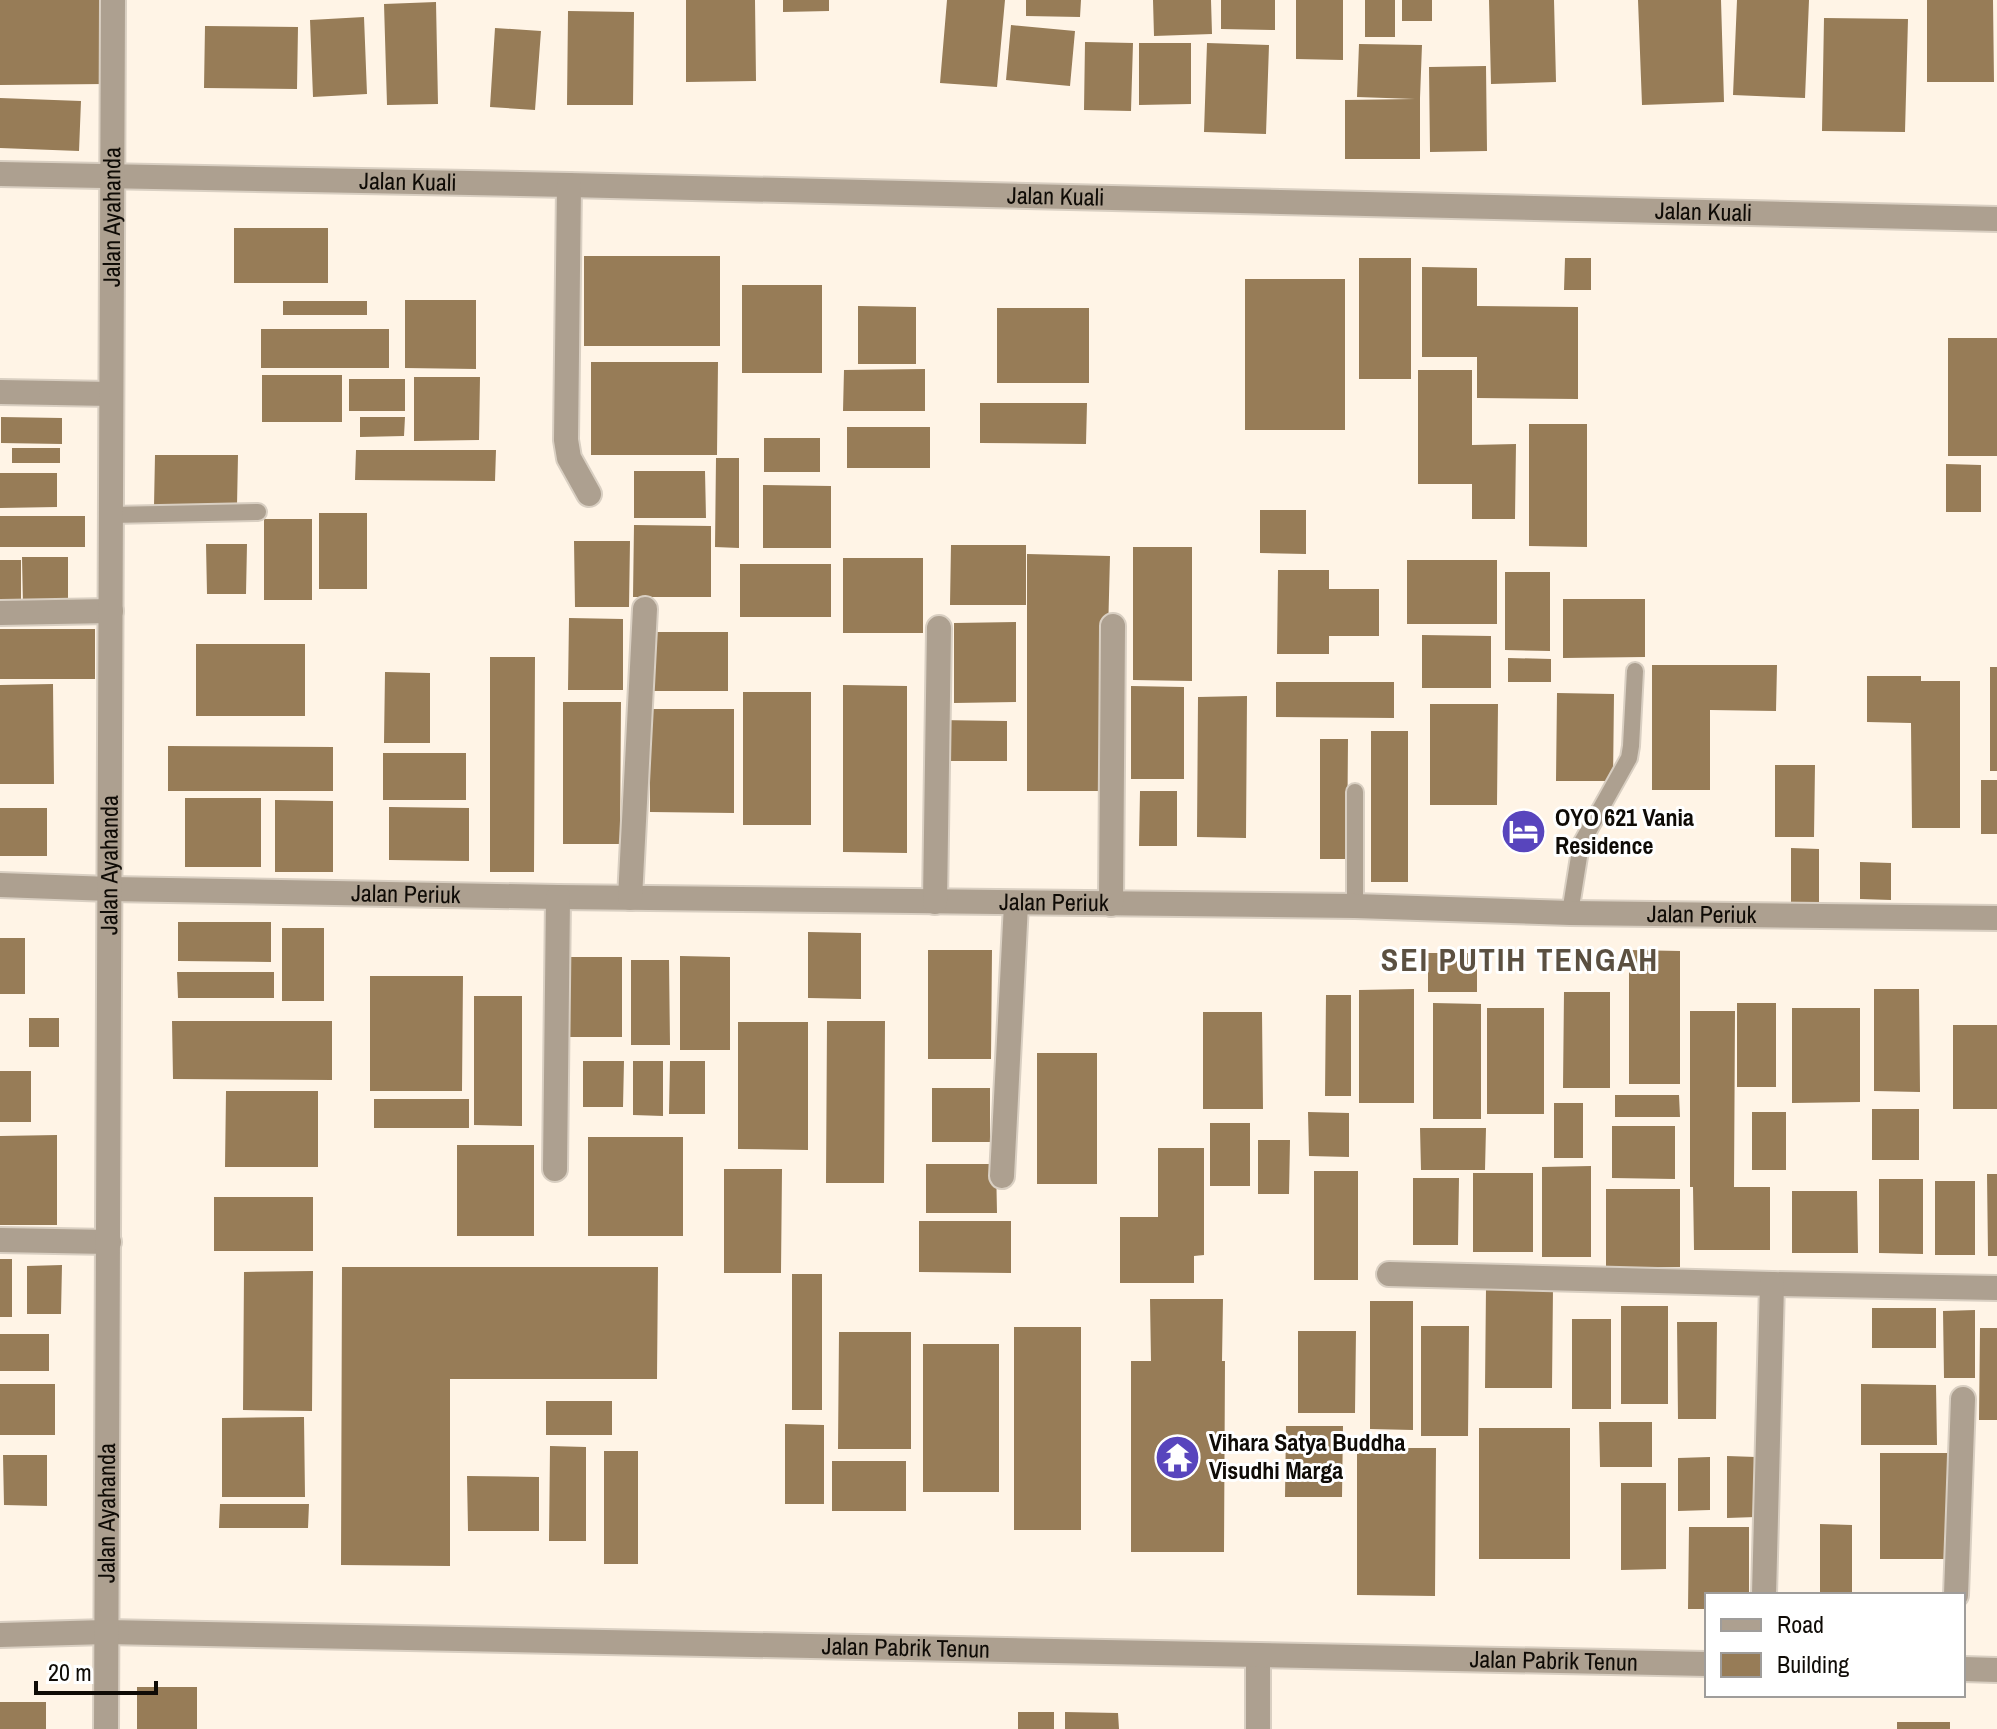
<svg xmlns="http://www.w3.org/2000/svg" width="1997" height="1729" font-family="'Archivo Narrow',sans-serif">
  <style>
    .building { fill: #977c57 }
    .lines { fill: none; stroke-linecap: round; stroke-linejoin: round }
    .service-casing { stroke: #d9cfc2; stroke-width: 20 }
    .minor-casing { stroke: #d9cfc2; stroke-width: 28 }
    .tertiary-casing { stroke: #d9cfc2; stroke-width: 28 }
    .service { stroke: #ada090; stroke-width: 16 }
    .minor { stroke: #ada090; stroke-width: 24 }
    .tertiary { stroke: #ada090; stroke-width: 24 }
    .labels { text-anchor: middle; stroke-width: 6; stroke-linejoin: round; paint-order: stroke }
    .street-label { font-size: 24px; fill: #0f0b06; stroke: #fff }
    .poi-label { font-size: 24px; font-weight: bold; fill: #0f0b06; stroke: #fff; text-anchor: start }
    .district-label { font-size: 32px; font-weight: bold; letter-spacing: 2px; fill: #5b5041; stroke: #fff }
  </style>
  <rect width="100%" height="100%" fill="#fff4e6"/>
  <path class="building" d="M0,0H105V84L0,85Z
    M686,0H755L756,81L686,82Z
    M783,0H829V11L783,12Z
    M947,0H1005L997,87L940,83Z
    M1026,0H1081L1080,17L1026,16Z
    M1153,0H1211L1212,34L1154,36Z
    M1221,0H1275V30L1221,29Z
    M1296,0H1343V60L1296,59Z
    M1365,0H1395V37H1365Z
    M1402,0H1432V21H1402Z
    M1489,0H1554L1556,82L1491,84Z
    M1638,0H1721L1724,102L1642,105Z
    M1737,0H1809L1805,98L1733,95Z
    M1927,0H1993L1994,82H1927Z
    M436,2L438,104L387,105L384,4Z
    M568,11L634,12L633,105H567Z
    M364,17L367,94L313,97L310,20Z
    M1824,18L1908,19L1905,132L1822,131Z
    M1011,25L1075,31L1070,86L1006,80Z
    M205,26L298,27L297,89L204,88Z
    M495,28L541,31L535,110L490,107Z
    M1085,42L1133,43L1131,111L1084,110Z
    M1139,43H1191V104L1139,105Z
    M1207,43L1269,45L1266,134L1204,132Z
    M1359,44L1422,45L1420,98V159H1345V100L1415,99L1357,97Z
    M1486,66L1487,151L1430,152L1429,67Z
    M0,98L81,101L79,151L0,148Z
    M234,228H328V283H234Z
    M584,256H720V346H584Z
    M1359,258H1411V379H1359Z
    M1565,258H1591V290H1564Z
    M1422,267L1477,268V306L1578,307V399L1477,398V357H1422Z
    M1245,279H1345V430H1245Z
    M742,285H822V373H742Z
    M405,300H476V369L405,368Z
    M283,301H367V315H283Z
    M858,306L916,307V364H858Z
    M997,308H1089V383H997Z
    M261,329H389V368H261Z
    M1948,338H1997V456H1948Z
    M591,362H718L717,455H591Z
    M925,369V411H843L844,370Z
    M1418,370H1472V445L1516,444L1515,519H1472V484H1418Z
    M262,375H342V422H262Z
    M414,377H480L479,440L414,441Z
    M349,379H405V411H349Z
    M980,403H1087L1086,444L980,443Z
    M1,417L62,418V444L1,443Z
    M360,417H405L404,436L360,437Z
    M1529,424H1587V547L1529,546Z
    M847,427H930V468H847Z
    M764,438H820V472H764Z
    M12,448H60V463H12Z
    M356,450H496L495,481L355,480Z
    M155,455H238L237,506H154Z
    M716,458H739V548L715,547Z
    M1946,464L1981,465V512H1946Z
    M634,471H705L706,518H634Z
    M0,473H57V507L0,508Z
    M763,485L831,486V548H763Z
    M1260,510H1306V554L1260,553Z
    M319,513H367V589H319Z
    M0,516H85V547H0Z
    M264,519H312V600H264Z
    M634,525L711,526V597H633Z
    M574,541H630L629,607H575Z
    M206,544H247L246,594H207Z
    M951,545H1026V605H950Z
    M1133,547H1192V681L1133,680Z
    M1027,554L1110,556L1104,791H1027Z
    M22,557H68V606H23Z
    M843,558H923V633H843Z
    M0,560H21V602H0Z
    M1407,560H1497V624H1407Z
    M740,564H831V617H740Z
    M1278,570H1329V589H1379V636H1329V654H1277Z
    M1505,572H1550V651L1505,650Z
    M1563,599H1645V657L1563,658Z
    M569,618L623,619V690H568Z
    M1016,622V702L954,703V623Z
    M0,629H95V679H0Z
    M648,632H728V691H648Z
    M1422,635L1491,636V688H1422Z
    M196,644H305V716H196Z
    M490,657H535L534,872H490Z
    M1508,658L1551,659V682H1508Z
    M1652,665H1777L1776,711L1710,710V790H1652Z
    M1990,667H1997V771H1990Z
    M385,672L430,673V743H384Z
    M1867,676H1921V681H1960V828H1912L1911,723L1867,722Z
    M1276,682H1394V718L1276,717Z
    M53,684L54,784H0V685Z
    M843,685L907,686V853L843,852Z
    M1131,686L1184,687V779H1131Z
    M743,692H811V825H743Z
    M1557,693L1614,694L1613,781H1556Z
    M1247,696L1246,838L1197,837L1198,697Z
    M563,702H621L620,844H563Z
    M1430,704H1498L1497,805H1430Z
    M650,709H734V813L650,812Z
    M938,720L1007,721V761H938Z
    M1371,731H1408V882H1371Z
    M1320,739H1348L1347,859H1320Z
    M168,746L333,747V791H168Z
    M383,753H466V800H383Z
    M1775,765H1815L1814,837H1775Z
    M1981,780H1997V834H1981Z
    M1140,791H1177V846H1139Z
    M185,798H261V867H185Z
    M275,800L333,801V872H275Z
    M389,807L469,808V861L389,860Z
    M0,808H47V856H0Z
    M1791,848L1819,849V907L1791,906Z
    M1860,862L1891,863V900L1860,899Z
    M178,922H271V962L178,961Z
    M282,928H324V1001H282Z
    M808,932L861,933V999L808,998Z
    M0,938H25V994H0Z
    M928,950H992L991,1059H928Z
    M1629,950L1680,951V1084H1629Z
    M1428,953H1477V992H1428Z
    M680,956L730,957V1050H680Z
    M567,957H622V1037H567Z
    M631,960H669L670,1045H631Z
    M177,972H274V998H178Z
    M370,976H463L462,1091H370Z
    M1414,989V1103H1359V990Z
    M1874,989H1919L1920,1092L1874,1091Z
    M1564,992H1610V1088H1563Z
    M1326,995H1351V1096H1325Z
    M474,996H522V1126L474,1125Z
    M1433,1003L1481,1004V1119H1433Z
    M1737,1003H1776V1087H1737Z
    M1487,1008H1544V1114H1487Z
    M1792,1008H1860V1102L1792,1103Z
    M1690,1011H1735L1734,1187H1770V1250H1694L1693,1187H1690Z
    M1203,1012H1262L1263,1109H1203Z
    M29,1018H59V1047H29Z
    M172,1021H332V1080L173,1079Z
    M827,1021H885L884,1183H826Z
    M738,1022H808V1150L738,1149Z
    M1953,1025H1997V1109H1953Z
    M1037,1053H1097V1184H1037Z
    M583,1061H624L623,1107H583Z
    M633,1061H663V1116L633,1115Z
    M670,1061H705V1114H669Z
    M0,1071H31V1122H0Z
    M932,1088H990V1142H932Z
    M226,1091H318V1167H225Z
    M1615,1095H1679L1680,1117H1615Z
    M374,1099H469V1128H374Z
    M1554,1103H1583V1158H1554Z
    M1872,1109H1919V1160H1872Z
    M1308,1112L1349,1113V1157L1309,1156Z
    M1752,1112H1786V1170H1752Z
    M1210,1123H1250V1186H1210Z
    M1612,1126H1675V1179L1612,1178Z
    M1420,1128H1486L1485,1170H1421Z
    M57,1135V1225H0V1136Z
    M588,1137H683V1236H588Z
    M1258,1140H1290L1289,1194H1258Z
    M457,1145H534V1236H457Z
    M1158,1148H1204V1255L1194,1256V1283H1120V1217H1158Z
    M926,1164H996L997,1213H926Z
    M1591,1166V1257H1542V1167Z
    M724,1169H782L781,1273H724Z
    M1314,1171H1358V1280H1314Z
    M1473,1173H1533V1252H1473Z
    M1987,1174H1997V1256H1988Z
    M1413,1178H1459L1458,1245H1413Z
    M1879,1179H1923V1254L1879,1253Z
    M1935,1181H1975V1255H1935Z
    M1606,1189H1680V1267H1606Z
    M1792,1191H1857L1858,1253H1792Z
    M214,1197H313V1251H214Z
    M919,1221H1011V1273L919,1272Z
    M0,1259H12V1317H0Z
    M62,1265L61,1314H27V1266Z
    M342,1267H658L657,1379H450V1566L341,1565Z
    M313,1271L312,1411L243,1410L244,1272Z
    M792,1274H822V1410H792Z
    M1486,1287H1553L1552,1388H1485Z
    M1150,1299H1223L1222,1361H1225L1224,1552H1131V1361H1151Z
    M1370,1301H1413V1430L1370,1429Z
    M1621,1306H1668V1404H1621Z
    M1872,1308H1936V1348H1872Z
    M1975,1310V1378H1944L1943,1311Z
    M1572,1319H1611V1409H1572Z
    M1677,1322H1717L1716,1419H1678Z
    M1421,1326H1469L1468,1436H1421Z
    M1014,1327H1081V1530H1014Z
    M1980,1328H1997V1420H1979Z
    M1298,1331H1356L1355,1413H1298Z
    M839,1332H911V1449H838Z
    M0,1334H49V1371H0Z
    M923,1344H999V1492H923Z
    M0,1384H55V1435H0Z
    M1861,1384L1936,1385L1937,1445H1861Z
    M546,1401H612V1435H546Z
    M304,1417L305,1497H222V1418Z
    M1599,1422H1652V1467H1600Z
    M785,1424L824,1425V1504H785Z
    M1286,1426H1343L1342,1497H1285Z
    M1479,1428H1570V1559H1479Z
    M550,1446L586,1447V1541H549Z
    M1357,1448H1436L1435,1596L1357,1595Z
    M604,1451H638V1564H604Z
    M1880,1453H1950V1559H1880Z
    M3,1455H47V1506L4,1505Z
    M1727,1456L1756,1457V1517L1727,1518Z
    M1710,1457V1510L1678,1511V1458Z
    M832,1461H906V1511H832Z
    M467,1476L539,1477V1531H468Z
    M1621,1483H1666V1569L1621,1570Z
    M220,1504H309L308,1528H219Z
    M1820,1524L1852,1525V1595H1820Z
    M1689,1527H1749V1595H1707V1609H1688Z
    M137,1687H197V1729H137Z
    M0,1702H46V1729H0Z
    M1018,1712H1054V1729H1018Z
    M1065,1712L1118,1713L1119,1729H1065Z
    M1897,1722H1950V1729H1897Z"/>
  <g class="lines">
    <defs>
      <path id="service" d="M111,515L258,512
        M1355,792V906
        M1570,913L1581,844L1629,758L1631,746L1635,671"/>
      <g id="minor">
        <path id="s1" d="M0,174L569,185L1997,219"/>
        <path d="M569,185L566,440L569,458L589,494"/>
        <path d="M0,392L111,394"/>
        <path d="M0,613L111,611"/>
        <path id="s2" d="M0,885L110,889L558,897L1355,906L1570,913L1997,918"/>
        <path d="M630,898L645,609"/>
        <path d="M935,902L939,628"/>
        <path d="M1111,904L1113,626"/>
        <path d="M555,1169L558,897"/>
        <path d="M1002,1176L1016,904"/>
        <path d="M0,1240L109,1242"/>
        <path d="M1389,1274L1772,1284L1997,1288"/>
        <path d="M1764,1595L1772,1284"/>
        <path d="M1956,1595L1963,1399"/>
        <path d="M0,1635L106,1632"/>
        <path d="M1258,1729V1655"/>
      </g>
      <g id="tertiary">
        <path id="s3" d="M106,1632L1707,1664"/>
        <path d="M1963,1669L1997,1670"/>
        <path id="s4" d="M106,1729L113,0"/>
      </g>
    </defs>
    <use href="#service" class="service-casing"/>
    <use href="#minor" class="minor-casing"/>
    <use href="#tertiary" class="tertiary-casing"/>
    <use href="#service" class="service"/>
    <use href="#minor" class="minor"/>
    <use href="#tertiary" class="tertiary"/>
  </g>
  <defs>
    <symbol id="hotel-disc" viewBox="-11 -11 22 22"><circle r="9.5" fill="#5845bd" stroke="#fff"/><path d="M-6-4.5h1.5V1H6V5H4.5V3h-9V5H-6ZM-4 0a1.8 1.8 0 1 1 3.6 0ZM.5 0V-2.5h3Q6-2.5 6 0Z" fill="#fff"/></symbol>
    <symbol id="temple-disc" viewBox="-11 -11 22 22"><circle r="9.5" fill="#5845bd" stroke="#fff"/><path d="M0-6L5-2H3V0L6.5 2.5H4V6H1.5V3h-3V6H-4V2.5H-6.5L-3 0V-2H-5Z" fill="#fff"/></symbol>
  </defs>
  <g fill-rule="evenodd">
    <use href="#hotel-disc" x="1498" y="806" width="51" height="51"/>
    <use href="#temple-disc" x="1152" y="1432" width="51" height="51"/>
  </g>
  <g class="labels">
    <g class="street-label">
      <text dy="8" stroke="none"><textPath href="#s1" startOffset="408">Jalan Kuali</textPath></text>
      <text dy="8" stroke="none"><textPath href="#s1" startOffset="1056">Jalan Kuali</textPath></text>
      <text dy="8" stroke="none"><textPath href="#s1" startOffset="1704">Jalan Kuali</textPath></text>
      <text dy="8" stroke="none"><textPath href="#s4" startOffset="1512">Jalan Ayahanda</textPath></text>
      <text dy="8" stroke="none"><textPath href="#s4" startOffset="864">Jalan Ayahanda</textPath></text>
      <text dy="8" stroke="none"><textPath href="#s2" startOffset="406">Jalan Periuk</textPath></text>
      <text dy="8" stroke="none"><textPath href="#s2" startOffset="1054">Jalan Periuk</textPath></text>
      <text dy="8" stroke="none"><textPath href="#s2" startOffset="1702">Jalan Periuk</textPath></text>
      <text dy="8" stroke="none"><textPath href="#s4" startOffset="216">Jalan Ayahanda</textPath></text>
      <text dy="8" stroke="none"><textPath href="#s3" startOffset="800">Jalan Pabrik Tenun</textPath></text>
      <text dy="8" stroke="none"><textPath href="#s3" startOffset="1448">Jalan Pabrik Tenun</textPath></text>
    </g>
    <g class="poi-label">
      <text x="1555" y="826">OYO 621 Vania<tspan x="1555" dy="28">Residence</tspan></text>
      <text x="1209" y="1451">Vihara Satya Buddha<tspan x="1209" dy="28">Visudhi Marga</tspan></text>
    </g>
    <g class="district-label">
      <text x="1520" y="971">SEI PUTIH TENGAH</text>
    </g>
  </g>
  <rect x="1705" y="1593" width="260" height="104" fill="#ffffff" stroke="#9f9d9b" stroke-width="2"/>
  <rect x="1721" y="1619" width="40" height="12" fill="#ada090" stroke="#9f9d9b" stroke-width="2"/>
  <text x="1777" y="1633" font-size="24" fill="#0f0b06">Road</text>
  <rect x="1721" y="1653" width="40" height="24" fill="#977c57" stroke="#9f9d9b" stroke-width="2"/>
  <text x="1777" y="1673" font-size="24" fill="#0f0b06">Building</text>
  <path d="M36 1681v12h120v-12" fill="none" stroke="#0f0b06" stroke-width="4"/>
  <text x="48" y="1681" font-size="24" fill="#0f0b06" stroke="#ffffff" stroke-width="6" paint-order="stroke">20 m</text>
</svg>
